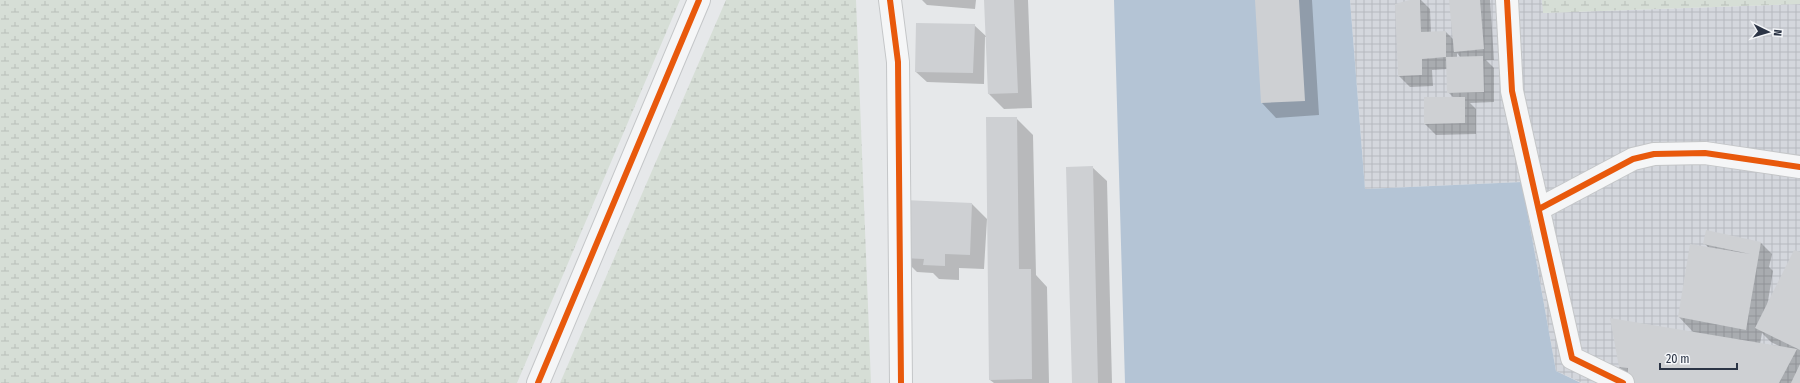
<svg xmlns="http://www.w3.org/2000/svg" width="1800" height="383" font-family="'Fira Sans Condensed',sans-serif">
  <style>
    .industrial { fill: url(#industrial-grid) }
    .wetland { fill: url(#wetland-marsh) }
    .water { fill: #b4c4d5 }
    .shadow { fill: #0003; fill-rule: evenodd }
    .building { fill: #ced0d3 }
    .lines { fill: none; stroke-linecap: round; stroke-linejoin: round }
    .minor-casing { stroke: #c4c6c8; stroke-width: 24 }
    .minor { stroke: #f5f6f7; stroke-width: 22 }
    .cycleway-casing { stroke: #f4f6f9; stroke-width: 8 }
    .cycleway { stroke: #e8590c; stroke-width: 6 }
  </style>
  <defs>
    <pattern id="industrial-grid" width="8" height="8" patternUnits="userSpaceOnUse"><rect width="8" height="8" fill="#d4d7dd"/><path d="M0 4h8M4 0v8" fill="none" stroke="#b6b9bf"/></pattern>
    <pattern id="wetland-marsh" width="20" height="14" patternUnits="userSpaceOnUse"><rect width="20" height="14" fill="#d6ded6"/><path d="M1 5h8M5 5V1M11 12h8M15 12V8" fill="none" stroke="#b8bfb9"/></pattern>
  </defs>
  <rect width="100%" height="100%" fill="#e6e8ea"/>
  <path class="industrial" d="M1350,0H1542L1544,13L1800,4V383H1582L1556,371L1522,182L1365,189Z"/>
  <path class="wetland" d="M0,0H680L517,383H0Z
    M726,0H856L871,383H560Z
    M1542,0H1800V4L1543,13Z"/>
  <path class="water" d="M1114,0H1350L1365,189L1522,182L1556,371L1581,383H1125Z"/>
  <path class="shadow" d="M922,0H976L975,9L927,5Z
    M985,0H1028L1032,108L1004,109L989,94L987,37H985L984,84L927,82L916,72L974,25L987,37Z
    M1256,0H1312L1319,115L1276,118L1262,103Z
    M1413,0H1421L1430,9L1431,33L1446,32L1454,40L1450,0H1490L1494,60H1486L1494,68V102L1470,103L1476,109V134L1436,135L1425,124L1454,98L1448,92L1447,69L1432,70L1433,86L1410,87L1399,76ZM1457,53L1461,58H1457Z
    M1016,118L1033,135L1036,275L1047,287L1049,383H994L990,380Z
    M1092,167L1107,181L1112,383H1073Z
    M972,204L987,219L984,269L959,268V280L939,279L933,273L917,272L903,258Z
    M1704,243H1761L1772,254L1769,267L1773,271L1767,307L1800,253V383H1633L1628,375L1619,367L1694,333L1679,317L1709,248ZM1762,333L1771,342L1779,346L1760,344Z"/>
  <path class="building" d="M984,0H1014L1018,93L988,94Z
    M1255,0H1299L1305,101L1261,103Z
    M1410,0H1420L1421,32L1446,31V57L1422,59V75L1398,76L1395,4Z
    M1449,0H1480L1484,49L1454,52Z
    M916,23L975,24L973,73L915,72Z
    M1483,56L1484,92L1447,93L1446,57Z
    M1424,97H1465V123L1424,124Z
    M986,117H1017L1019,269H1031L1032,379L989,380Z
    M1093,166L1098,383H1072L1066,167Z
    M904,200L972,203L970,255L945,254V266L923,265L924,259L902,258Z
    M1706,230L1761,242L1746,330L1678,317L1690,244L1750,254L1703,244Z
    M1794,250L1800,252V350L1755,328Z
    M1610,318L1797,349L1779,383H1635L1627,379L1628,368L1619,367Z
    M1800,364V383H1791Z"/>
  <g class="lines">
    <defs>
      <path id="minor" d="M890,0L898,62L901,383
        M1507,0L1512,91L1572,358L1623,383
        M1539,209L1633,159L1654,154L1705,153L1800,167
        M538,383L699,0"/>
    </defs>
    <use href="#minor" class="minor-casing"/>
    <use href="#minor" class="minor"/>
    <defs>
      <path id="cycleway" d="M890,0L898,62L901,383
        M1507,0L1512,91L1572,358L1623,383
        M1539,209L1633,159L1654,154L1705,153L1800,167
        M538,383L699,0"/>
    </defs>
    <use href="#cycleway" class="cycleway-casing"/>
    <use href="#cycleway" class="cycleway"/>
  </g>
  <g transform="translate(1768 32) rotate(95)" stroke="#f4f6f9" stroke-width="3" paint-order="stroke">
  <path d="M0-3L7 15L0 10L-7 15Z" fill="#2b3445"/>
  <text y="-6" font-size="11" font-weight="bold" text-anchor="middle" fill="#2b3445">N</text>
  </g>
  <path d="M1660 363v6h77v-6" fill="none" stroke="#2b3445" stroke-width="2"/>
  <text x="1666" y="363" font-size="12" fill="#2b3445" stroke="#f4f6f9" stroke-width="3" paint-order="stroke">20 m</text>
</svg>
